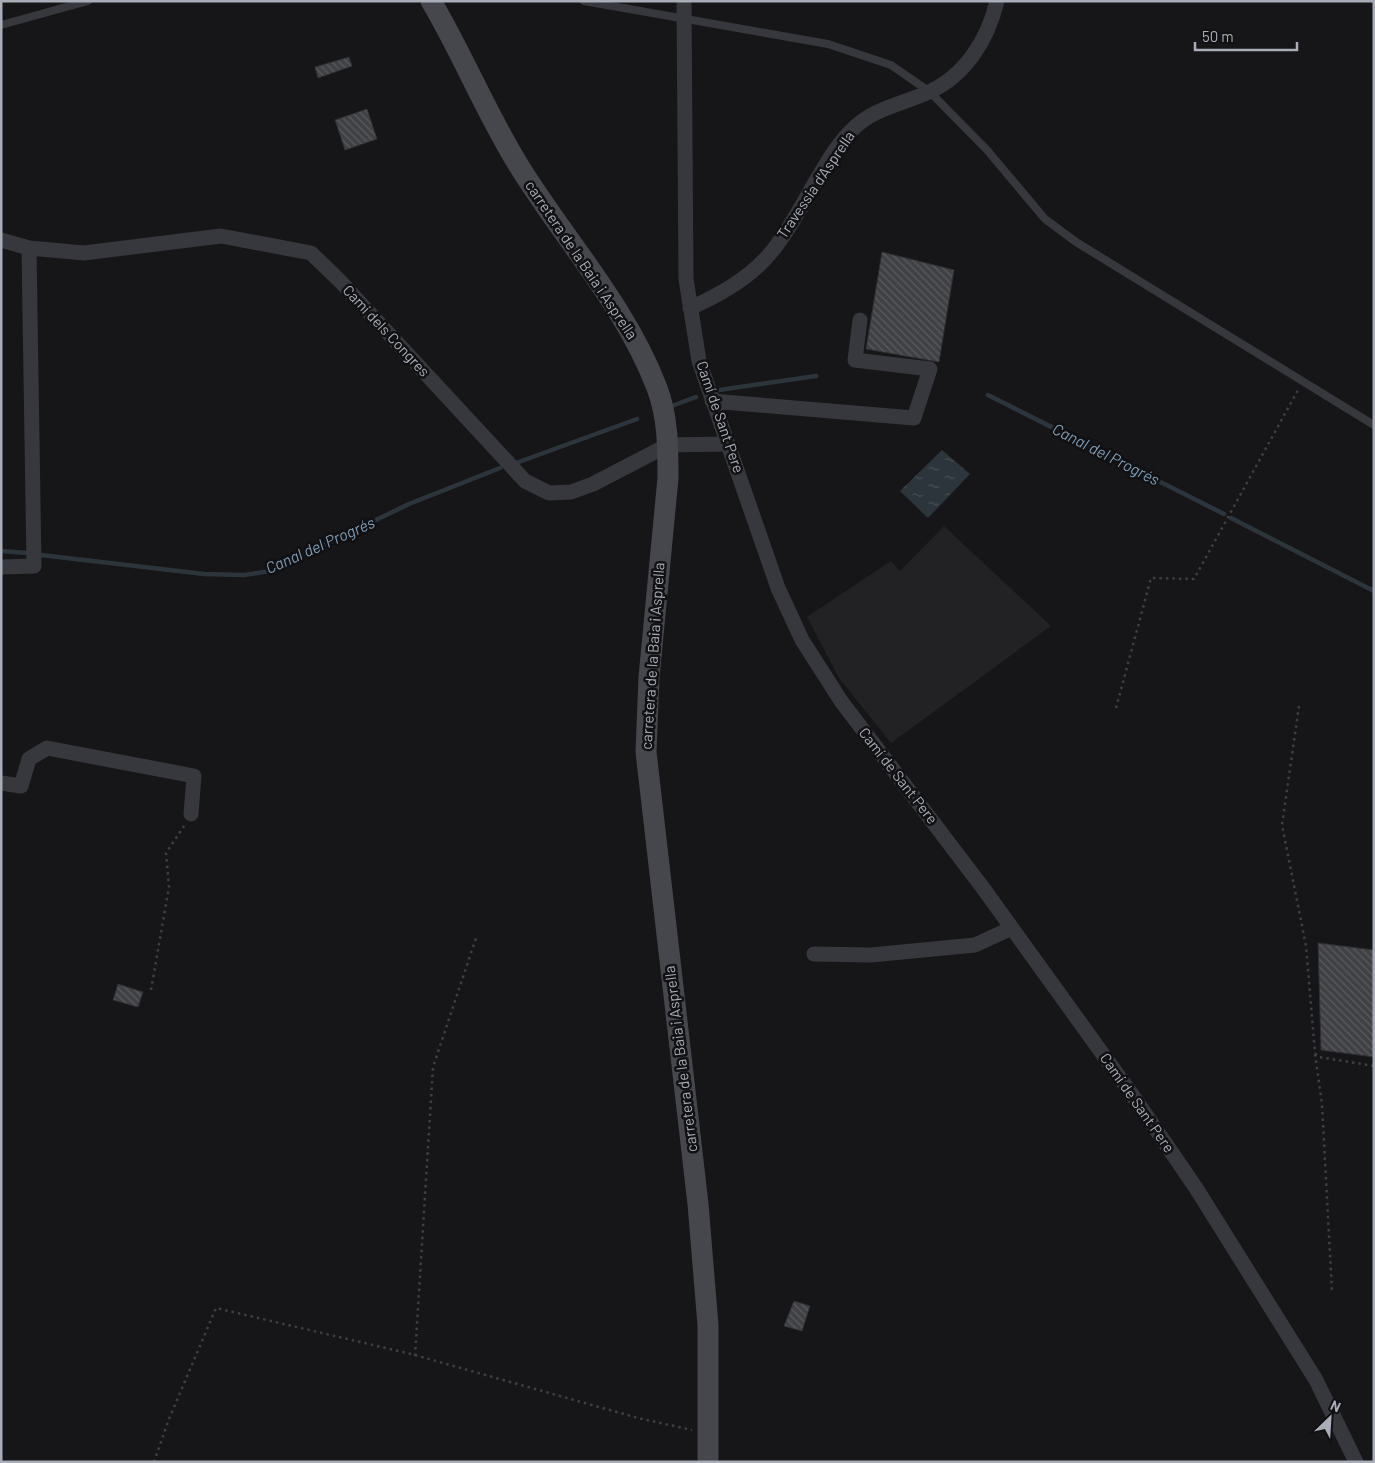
<svg xmlns="http://www.w3.org/2000/svg" width="1375" height="1463" font-family="Barlow,sans-serif">
  <style>
    .built { fill: #222225 }
    .water { fill: url(#water-ripples) }
    .lines { fill: none; stroke-linecap: round; stroke-linejoin: round }
    .stream { stroke: #2c353c; stroke-width: 4.5 }
    .building { fill: url(#building-back-hatch); stroke: #303034 }
    .path { stroke: #3d3f44; stroke-width: 2.5; stroke-dasharray: 2.5 4; stroke-linecap: butt }
    .lane { stroke: #37383d; stroke-width: 8 }
    .street { stroke: #37383d; stroke-width: 15 }
    .secondary { stroke: #45474d; stroke-width: 21 }
    .labels { text-anchor: middle; stroke-width: 5; stroke-linejoin: round; paint-order: stroke }
    .street-label { font-size: 15px; fill: #a8adb8; stroke: #111113 }
    .water-label { font-size: 16px; font-style: italic; fill: #7f9bb3; stroke: #111113 }
  </style>
  <defs>
    <pattern id="water-ripples" width="26" height="14" patternUnits="userSpaceOnUse" patternTransform="scale(1.25)"><rect width="26" height="14" fill="#2c353c"/><path d="M2 4q2-2 4 0t4 0M15 11q2-2 4 0t4 0" fill="none" stroke="#485056"/></pattern>
    <pattern id="building-back-hatch" width="6" height="6" patternUnits="userSpaceOnUse" patternTransform="scale(1.25)"><rect width="6" height="6" fill="#404145"/><path d="M-1 5l2 2M0 0l6 6M5-1l2 2" fill="none" stroke="#595a5e"/></pattern>
  </defs>
  <rect width="100%" height="100%" fill="#161618"/>
  <path class="built" d="M944,526L1051,626L891,743L839,678L807,617L891,561L900,571Z"/>
  <path class="water" d="M942,450L970,474L928,518L900,491Z"/>
  <g class="lines">
    <path class="stream" d="M719,390L816,376
      M988,395L1224,514
      M669,407L696,397
      M516,463L637,419
      M1231,518L1374,591
      M1,551L27,553
      M41,555L204,574L244,575L270,571L409,504L500,468"/>
  </g>
  <path class="building" d="M349,57L352,66L318,78L315,67Z
    M367,109L377,139L345,150L335,120Z
    M882,252L954,270L939,362L866,349Z
    M1318,943L1374,950V1057L1321,1050Z
    M118,984L143,992L138,1007L113,1000Z
    M794,1301L810,1306L802,1331L784,1326Z"/>
  <g class="lines">
    <path class="path" d="M1299,706L1282,825L1306,946L1315,1053L1319,1057L1374,1066
      M1116,708L1151,578L1194,579L1298,390
      M151,990L169,887L166,853L184,826
      M1315,1054L1322,1104L1332,1292
      M415,1356L433,1067L476,938
      M154,1462L169,1419L216,1308L411,1354L638,1418L692,1430"/>
    <path class="lane" d="M584,1L828,44L891,65L930,92L987,150L1045,219L1076,242L1374,425
      M1,25L88,1"/>
    <path class="street" d="M684,1L686,279L699,361L778,588L802,640L841,701L983,888L1133,1096L1196,1188L1316,1380L1356,1462
      M1,240L29,248L84,253L221,236L311,253L340,281L525,481L549,493L571,492L593,484L668,445L728,444
      M690,308C720,295 752,277 773,250C790,229 803,203 817,179C827,163 838,143 852,130C873,108 903,104 929,92C966,75 988,39 997,1
      M712,401L914,418L930,369L855,360L860,320
      M1,567L34,566L29,248
      M1,783L21,786L29,759L47,748L194,776L191,814
      M814,954L871,955L975,945L1012,928"/>
    <path class="secondary" d="M431,1C463,55 486,113 519,166C564,239 626,306 657,388C668,417 668,447 668,478L649,677L646,752L698,1204L708,1325V1462"/>
  </g>
  <g class="labels">
    <g class="street-label">
      <text transform="translate(816 185) rotate(-56)" y="5">Travessia d'Asprella</text>
      <text transform="translate(581 260) rotate(56)" y="5">carretera de la Baia i Asprella</text>
      <text transform="translate(386 331) rotate(47)" y="5">Camí dels Congres</text>
      <text transform="translate(720 417) rotate(71)" y="5">Camí de Sant Pere</text>
      <text transform="translate(653 656) rotate(-86)" y="5">carretera de la Baia i Asprella</text>
      <text transform="translate(898 776) rotate(52)" y="5">Camí de Sant Pere</text>
      <text transform="translate(681 1059) rotate(-97)" y="5">carretera de la Baia i Asprella</text>
      <text transform="translate(1137 1103) rotate(55)" y="5">Camí de Sant Pere</text>
    </g>
    <g class="water-label">
      <text transform="translate(1106 454) rotate(27)" y="6">Canal del Progrés</text>
      <text transform="translate(320 545) rotate(-24)" y="6">Canal del Progrés</text>
    </g>
  </g>
  <rect width="1375" height="1463" fill="none" stroke="#a8adb8" stroke-width="5"/>
  <g transform="translate(1330 1418) rotate(25)" stroke="#111113" stroke-width="4" paint-order="stroke">
  <path d="M0-4L9 19L0 12L-9 19Z" fill="#a8adb8"/>
  <text y="-8" font-size="14" font-weight="bold" text-anchor="middle" fill="#a8adb8">N</text>
  </g>
  <path d="M1195 42v8h102v-8" fill="none" stroke="#a8adb8" stroke-width="2.5"/>
  <text x="1202" y="42" font-size="15" fill="#a8adb8" stroke="#111113" stroke-width="4" paint-order="stroke">50 m</text>
</svg>
